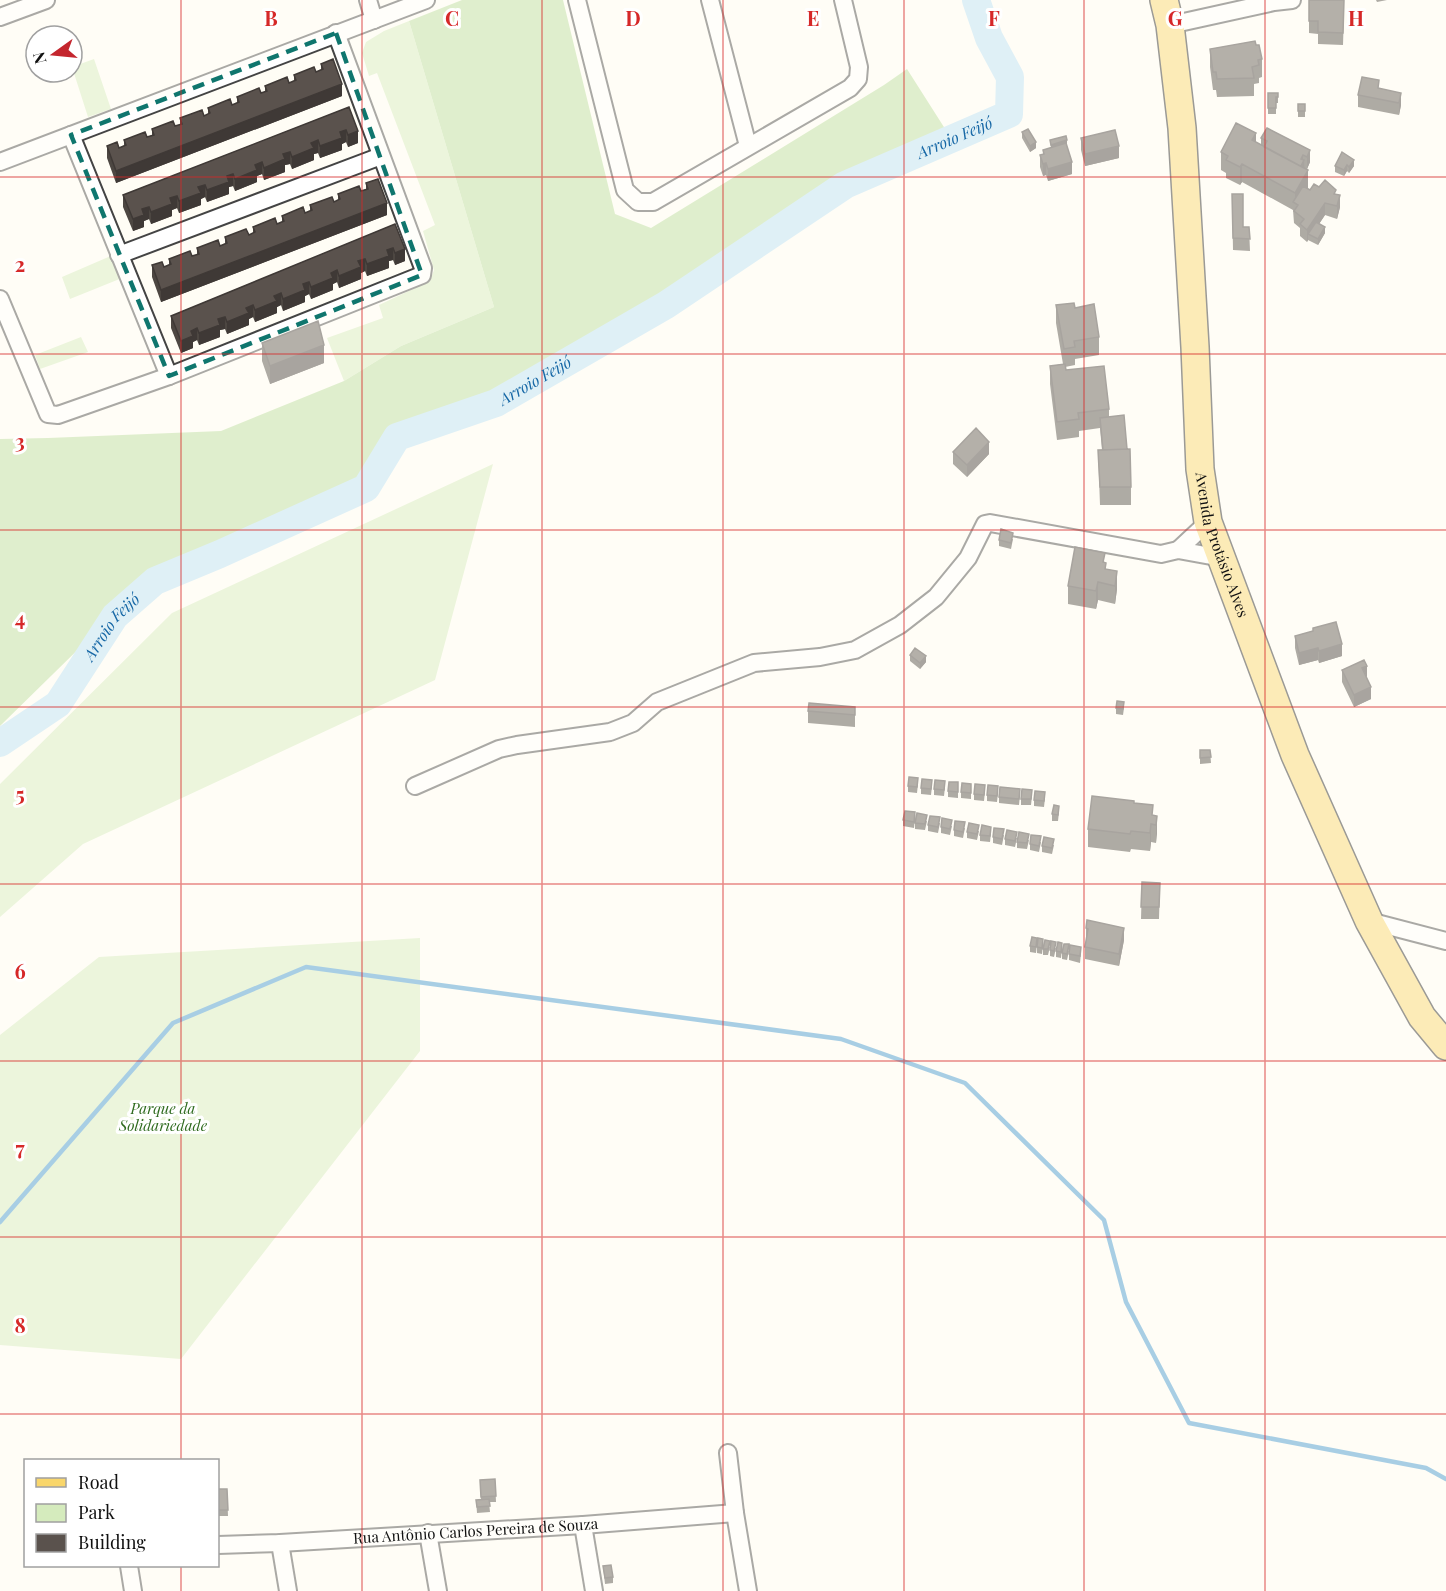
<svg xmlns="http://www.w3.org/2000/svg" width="1446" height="1591" font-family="'Playfair Display',serif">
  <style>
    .green { fill: #d5ebbd }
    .forest { fill: #b9dc9c }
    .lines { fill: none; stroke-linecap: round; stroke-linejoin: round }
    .stream { stroke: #3f96cf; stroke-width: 4.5 }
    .river { stroke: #b9e0f7; stroke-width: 28 }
    .street-casing { stroke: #444; stroke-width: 20 }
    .primary-casing { stroke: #222; stroke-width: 30 }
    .street { stroke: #fff; stroke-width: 16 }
    .primary { stroke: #f9d66b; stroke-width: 27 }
    .wall { fill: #4d4742 }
    .shaded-wall { fill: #3f3936 }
    .building { fill: #5a524d; stroke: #3f3936; stroke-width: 1.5 }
    .marked { fill: none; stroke: #0f766e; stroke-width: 4.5; stroke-dasharray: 12 8; stroke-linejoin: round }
    .grid { fill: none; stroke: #d62828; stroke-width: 1.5; stroke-opacity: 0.55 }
    .labels { text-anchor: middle; stroke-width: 6; stroke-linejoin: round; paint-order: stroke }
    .street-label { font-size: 15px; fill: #111; stroke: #fff }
    .park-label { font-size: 15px; font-style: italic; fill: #2f6b1f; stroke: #fff }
    .water-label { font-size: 16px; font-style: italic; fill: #1768a6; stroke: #fff }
    .grid-label { font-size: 20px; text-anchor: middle; font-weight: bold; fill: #d62828; stroke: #fff; stroke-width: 6; stroke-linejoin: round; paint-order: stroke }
  </style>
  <rect width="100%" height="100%" fill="#fffdf5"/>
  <path class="green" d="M409,21L494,307L401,346L344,381L327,338L383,318L379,305L430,281L434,270L423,231L435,225L377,73L369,76L362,53L366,42L384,31Z
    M94,59L111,109L88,117L72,67Z
    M113,255L122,278L70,299L62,277Z
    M81,337L88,352L40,369L35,355Z
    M493,464L435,680L83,844L0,917V784L172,613Z
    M420,938V1051L181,1359L0,1345V1035L99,957Z"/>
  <path class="forest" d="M462,0H563L615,214L651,228L884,85L907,69L949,135L843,180L615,325L497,394L396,430L362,481L155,574L0,726V439L48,438L221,431L344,381L401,346L494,307L409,21Z"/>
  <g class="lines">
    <path class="stream" d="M0,1222L173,1023L306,967L841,1039L965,1083L1104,1220L1126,1302L1189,1423L1426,1468L1446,1479"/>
    <path class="river" id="s1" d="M0,743L58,704L115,616L155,581L220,554L366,488L397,437L496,403L666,305L845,185L1009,114L1010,77L989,38L976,0"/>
    <defs>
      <g id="street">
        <path d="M368,0L374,20"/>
        <path d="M577,0L625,190L638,202H653L850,88L858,79L859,67L843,0"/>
        <path d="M710,0L748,146"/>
        <path d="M0,17L46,0"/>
        <path d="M1170,25L1274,2L1292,0"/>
        <path d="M71,135L169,376"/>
        <path d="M0,162L426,0"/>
        <path d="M119,255L381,156"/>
        <path d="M0,299L48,414L58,415L169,376L422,275L423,268L336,33"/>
        <path d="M1178,550L1208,522"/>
        <path d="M415,786L499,749L517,745L610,732L633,723L657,702L754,663L820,657L855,650L900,625L936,597L968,558L985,524L990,523L1161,554L1178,550L1222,558"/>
        <path d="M1369,921L1446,941"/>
        <path d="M728,1453L735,1513L748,1591"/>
        <path d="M583,1525L594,1591"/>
        <path d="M428,1533L438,1591"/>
        <path d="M280,1543L288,1591"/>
        <path id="s2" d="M218,1545L280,1543L583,1525L735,1513"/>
        <path d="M129,1566L133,1591"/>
      </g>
      <g id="primary">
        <path id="s3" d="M1164,0L1170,25L1182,128L1195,347L1200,469L1208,522L1295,755L1369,921L1422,1017L1446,1046"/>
      </g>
    </defs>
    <use href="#street" class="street-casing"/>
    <use href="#primary" class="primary-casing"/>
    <use href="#street" class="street"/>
    <use href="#primary" class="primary"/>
  </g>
  <path class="wall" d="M1309,0L1344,12L1343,45L1318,44V34L1309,33Z
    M1376,0H1387L1377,2Z
    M1256,45L1262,59V77L1259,78V83L1254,84V96L1217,97L1216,90H1213L1210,67V49Z
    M321,64L342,96L116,183L107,158V146L119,148L124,146V140L147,137L152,135V129L175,126L180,125V118L204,116L208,114V108L232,105L237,103V97L261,93L265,92V86L289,83L294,81V75L316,72L321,70Z
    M1379,88L1401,105L1399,115L1358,107V95Z
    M1278,93V103H1276V114H1268V108Z
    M1298,104H1305V117H1298Z
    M349,107L358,143L348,147L346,142L342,144V150L320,158L318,153L314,154V160L292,169L290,164L285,165V172L264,180L262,174L257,176V182L235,191L233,186L229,187V194L207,202L205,197L201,199V205L179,213L177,208L172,210V216L151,224L149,219L144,221V227L133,231L123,207V195Z
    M1022,132L1036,148L1030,152L1022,138Z
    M1081,138L1119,158L1085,166L1081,150Z
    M1261,138L1310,150V162L1307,169V189L1310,190L1319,187L1336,194L1340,207L1337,219L1325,215L1319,224L1325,233L1318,245L1308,240L1307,242L1300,236V228L1294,223L1293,210L1242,182L1240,185L1226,178V173L1221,170V152L1256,143L1261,145Z
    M1050,140L1067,146L1072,174L1048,181L1046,175L1043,176L1040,167V155L1043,154V150L1051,148Z
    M1335,166H1354L1349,173L1347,171L1344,176L1335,172Z
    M366,183L387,215L161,302L152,277V265L164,267L169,265V259L192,256L197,255V248L220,246L225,244V237L249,235L253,233V227L277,224L282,222V216L305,213L310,211V205L334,202L338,200V194L361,191L366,189Z
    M1232,194L1243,227H1249L1250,251L1233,250Z
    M395,224L405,261L395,265L393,260L389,261V268L367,276L365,271L361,273V279L339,288L337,282L333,284V290L311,299L309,294L305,296V302L283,311L281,305L277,307V313L255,322L253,317L249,319V325L227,334L225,329L220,330V337L199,345L197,340L193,342V348L181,353L171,328V316Z
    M1056,305L1075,308L1099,337V355L1075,359V365L1065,367L1066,370L1109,409V417L1131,487V505H1100L1098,450H1102L1100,428L1079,431V437L1057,440L1050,384V366L1063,364L1056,323Z
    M262,343L324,363L270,384L262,361Z
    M953,452L989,454L967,477L953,464Z
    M1013,539L1011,549L999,546V540Z
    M1105,563L1106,569L1117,589L1115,604L1098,600L1096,609L1068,604V586Z
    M1313,628L1342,656L1319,663L1318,660L1299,665L1295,648V636L1313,631Z
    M910,655L926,662L920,669L910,661Z
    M1342,670L1367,678L1371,699L1354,707L1342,682Z
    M855,707V727L808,723V711Z
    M1116,708H1124L1123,715L1116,714Z
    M1200,750H1210L1211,763L1200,764Z
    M918,784L917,793L908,792V786Z
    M932,786L931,795L921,794V788Z
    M945,787L944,796L934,795V789Z
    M958,788V798L948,797V791Z
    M971,790V799L961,798V792Z
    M985,791L984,801L974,800V794Z
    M998,793L997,802L987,801V795Z
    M1020,795L1019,805L999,803V797Z
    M1032,796L1031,805H1021V799Z
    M1045,798L1044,807L1034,806V800Z
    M1134,803L1153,816H1157L1156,843L1151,842L1150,851L1131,849L1130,852L1088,847V829Z
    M1059,812L1058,821H1052V814Z
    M915,818L914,828L903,826V820Z
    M927,821L925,830L915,829V823Z
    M940,823L938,833L928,831V825Z
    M952,826L950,835L941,833V827Z
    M965,828L963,838L954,836V830Z
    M979,831L977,840L967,838V832Z
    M991,833L990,842L980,841V835Z
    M1004,835L1002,845L993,843V837Z
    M1017,838L1015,847L1005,845V839Z
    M1029,840L1027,849L1017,848V842Z
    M1041,842L1039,852L1030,850V844Z
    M1054,845L1052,854L1042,852V846Z
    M1142,882L1160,883L1159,919H1141Z
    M1086,928L1124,940L1119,966L1085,959V947L1086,940Z
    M1037,944L1036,953L1030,952V946Z
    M1043,945L1042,954L1037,953V947Z
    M1050,947L1048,955H1043V949Z
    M1056,948L1054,957L1050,956V950Z
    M1062,949L1061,958L1056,957V951Z
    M1069,951L1067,960L1062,959V953Z
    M1081,953L1080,963L1069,960V954Z
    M495,1479L496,1502H489L490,1512L477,1513L476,1500H481L480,1480Z
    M218,1489H227L228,1516H218Z
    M603,1566L613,1577V1583L605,1584Z"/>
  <path class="shaded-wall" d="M342,84V96L116,183V171Z
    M1401,93V105L1399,115V103Z
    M346,130V142L342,144V150L320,158V146L340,132Z
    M358,131V143L348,147V135Z
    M1256,133V151L1252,140Z
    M318,140V153L314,154V160L292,169V157L311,143Z
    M1067,140V146L1051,151V145Z
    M1036,142V148L1030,152V146Z
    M1119,146V158L1085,166V154Z
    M1310,150V162L1307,169V157Z
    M290,152V164L285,165V172L264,180V168L283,154Z
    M1303,155V163L1304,160L1305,176L1308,170V188L1298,206V205L1295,203V193L1301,159Z
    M1354,160V166L1349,173V167Z
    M262,162V174L257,176V182L235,191V179L255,165Z
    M1072,162V174L1048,181V169Z
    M1046,163V175L1043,176V164Z
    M1242,164V182L1240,185V167Z
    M1347,165V171L1344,176V170Z
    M233,174V186L229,187V194L207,202V190L227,176Z
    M205,185V197L201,199V205L179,213V201L198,187Z
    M1340,195V207L1337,219V206Z
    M177,196V208L172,210V216L151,224V212L170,198Z
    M387,203V215L161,302V290Z
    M1325,203V215L1311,236L1308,234V240L1307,242V230Z
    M149,207V219L144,221V227L133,231V219L142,209Z
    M1325,227V233L1318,245V239Z
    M393,248V260L389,261V268L367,276V264L387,250Z
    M405,249V261L395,265V253Z
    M365,259V271L361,273V279L339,288V276L358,261Z
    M337,270V282L333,284V290L311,299V287L331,273Z
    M309,282V294L305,296V302L283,311V299L303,284Z
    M281,293V305L277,307V313L255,322V310L274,296Z
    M253,305V317L249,319V325L227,334V322L246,308Z
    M225,317V329L220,330V337L199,345V333L218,319Z
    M197,328V340L193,342V348L181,353V341L191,331Z
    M324,345V363L270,384V366Z
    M989,442V454L967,477V465Z
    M1117,571V589L1115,604V586Z
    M1098,582V600L1096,609V591Z
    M1342,644V656L1319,663V651Z
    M1318,648V660L1299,665V653Z
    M926,656V662L920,669V663Z
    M1367,666V678L1362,668Z
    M1371,687V699L1354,707V695Z
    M1157,816V834L1156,843V825Z
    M1151,824V842L1150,851V833Z
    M1124,928V940L1119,966V954Z"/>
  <path class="building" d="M1309,0H1344L1343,33L1318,32V21H1309Z
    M1255,41L1256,45H1259L1262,59L1258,60L1259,65L1252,67L1254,78L1217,79L1216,72H1213L1210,49Z
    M333,59L342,84L116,171L107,146L117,142L119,148L126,145L124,140L145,132L147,137L154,135L152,129L173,121L175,126L182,124L180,118L202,110L204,116L210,113L208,108L230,99L232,105L239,102L237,97L259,88L261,93L267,91L265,86L287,77L289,83L296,80L294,75L314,67L316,72L323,69L321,64Z
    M1362,77L1379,80L1378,88L1401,93L1399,103L1358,95Z
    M1268,93H1278V97H1276V108H1268Z
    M1298,104H1305V111H1298Z
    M349,107L358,131L348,135L346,130L340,132L342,138L320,146L318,140L311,143L314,148L292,157L290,152L283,154L285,159L264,168L262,162L255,165L257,170L235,179L233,174L227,176L229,182L207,190L205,185L198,187L201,193L179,201L177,196L170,198L172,204L151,212L149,207L142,209L144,215L133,219L123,195Z
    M1236,123L1256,133L1252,140L1308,170L1295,193L1242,164L1240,167L1226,160L1228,156L1221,152Z
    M1267,128L1310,150L1307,157L1303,155L1301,159L1304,160L1301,166L1304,168L1264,147L1267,141L1261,138Z
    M1028,129L1036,142L1030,146L1022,132Z
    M1115,130L1119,146L1085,154L1081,138Z
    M1066,136L1067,140L1051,145L1050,140Z
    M1066,143L1072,162L1048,169L1046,163L1043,164L1040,155L1044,154L1043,150Z
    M1342,152L1354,160L1349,167L1347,165L1344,170L1335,166Z
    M378,179L387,203L161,290L152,265L162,262L164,267L171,264L169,259L190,251L192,256L199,254L197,248L218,240L220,246L227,243L225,237L246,229L249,235L255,232L253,227L275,218L277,224L284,221L282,216L303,207L305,213L312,210L310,205L332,197L334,202L340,199L338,194L359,186L361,191L368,189L366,183Z
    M1325,180L1336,190L1334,194L1340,195L1337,206L1325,203L1307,230L1300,224L1304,219L1294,211L1298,205L1293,202L1303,186L1310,190L1314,184L1319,187Z
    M1232,194H1243V227H1249L1250,239L1233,238Z
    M1316,222L1325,227L1318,239L1308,234Z
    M395,224L405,249L395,253L393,248L387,250L389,256L367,264L365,259L358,261L361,267L339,276L337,270L331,273L333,278L311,287L309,282L303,284L305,290L283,299L281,293L274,296L277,301L255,310L253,305L246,308L249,313L227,322L225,317L218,319L220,325L199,333L197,328L191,331L193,336L181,341L171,316Z
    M1074,303L1075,308L1094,304L1099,337L1074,341L1075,347L1064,349L1056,305Z
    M318,321L324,345L270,366L262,343Z
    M1065,364L1066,370L1104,366L1109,409L1078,413L1079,419L1057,422L1050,366Z
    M1124,415L1127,449L1103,450L1100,418Z
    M976,428L989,442L967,465L953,452Z
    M1130,449L1131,487H1100L1098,450Z
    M1001,529L1013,533L1011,543L999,540Z
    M1075,547L1105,553L1103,562L1106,563L1105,569L1117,571L1115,586L1098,582L1096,591L1068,586Z
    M1336,622L1342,644L1319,651L1318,648L1299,653L1295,636L1313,631V628Z
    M915,648L926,656L920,663L910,655Z
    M1364,660L1367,666L1362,668L1371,687L1354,695L1342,670Z
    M1117,701L1124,702L1123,709L1116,708Z
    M809,703L855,707V715L808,711Z
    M1200,750H1210L1211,757L1200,758Z
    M909,777L918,778L917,787L908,786Z
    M922,779L932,780L931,789L921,788Z
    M935,780L945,781L944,790L934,789Z
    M949,782H958V792L948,791Z
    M962,783L971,784V793L961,792Z
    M975,784L985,785L984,795L974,794Z
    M988,785L998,786L997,796L987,795Z
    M1000,787L1020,789L1019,799L999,797Z
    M1022,789L1032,790L1031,799H1021Z
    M1035,791L1045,792L1044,801L1034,800Z
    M1092,796L1134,801V803L1153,805L1152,815L1157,816L1156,825L1151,824L1150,833L1131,831L1130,834L1088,829Z
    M1054,805L1059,806L1058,815L1052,814Z
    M905,811L915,812L914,822L903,820Z
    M917,813L927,815L925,824L915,823Z
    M930,816L940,817L938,827L928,825Z
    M942,818L952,820L950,829L941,827Z
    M955,821L965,822L963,832L954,830Z
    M969,823L979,825L977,834L967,832Z
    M982,825L991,827L990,836L980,835Z
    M994,828L1004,829L1002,839L993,837Z
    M1007,830L1017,832L1015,841L1005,839Z
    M1019,832L1029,834L1027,843L1017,842Z
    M1031,835L1041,836L1039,846L1030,844Z
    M1044,837L1054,839L1052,848L1042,846Z
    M1142,882L1160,883L1159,907H1141Z
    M1087,920L1124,928L1119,954L1085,947L1088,929L1086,928Z
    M1032,937L1037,938L1036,947L1030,946Z
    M1038,938L1043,939L1042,948L1037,947Z
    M1045,940L1050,941L1048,949H1043Z
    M1051,941L1056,942L1054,951L1050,950Z
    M1058,942L1062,943L1061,952L1056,951Z
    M1064,944H1069L1067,954L1062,953Z
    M1070,945L1081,947L1080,956L1069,954Z
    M495,1479L496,1496L481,1497L480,1480Z
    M218,1489H227L228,1510H218Z
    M489,1499L490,1506L477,1507L476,1500Z
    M611,1565L613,1577L605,1578L603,1566Z"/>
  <path d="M0 0H1446V1591H0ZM336,33L422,275L169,376L71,135Z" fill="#fffdf5" fill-opacity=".55" fill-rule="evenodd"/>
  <path class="marked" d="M336,33L422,275L169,376L71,135Z"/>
  <path class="grid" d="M181,0V1460M362,0V1591M542,0V1591M723,0V1591M904,0V1591M1084,0V1591M1265,0V1591M0,177H1446M0,354H1446M0,530H1446M0,707H1446M0,884H1446M0,1061H1446M0,1237H1446M0,1414H1446M181,1566V1591"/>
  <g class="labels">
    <g class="street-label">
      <text dy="5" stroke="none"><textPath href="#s3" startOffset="550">Avenida Protásio Alves</textPath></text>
      <text dy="5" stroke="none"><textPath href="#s2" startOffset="258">Rua Antônio Carlos Pereira de Souza</textPath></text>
    </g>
    <g class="park-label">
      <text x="163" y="1114">Parque da<tspan x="163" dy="17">Solidariedade</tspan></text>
    </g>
    <g class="water-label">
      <text dy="6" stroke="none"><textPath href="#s1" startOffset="1154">Arroio Feijó</textPath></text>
      <text dy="6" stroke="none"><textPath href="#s1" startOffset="668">Arroio Feijó</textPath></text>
      <text dy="6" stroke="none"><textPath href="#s1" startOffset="164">Arroio Feijó</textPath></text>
    </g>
  </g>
  <g class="grid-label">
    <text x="271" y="26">B</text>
    <text x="452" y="26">C</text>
    <text x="633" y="26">D</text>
    <text x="813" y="26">E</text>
    <text x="994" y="26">F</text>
    <text x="1175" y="26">G</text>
    <text x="1356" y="26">H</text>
    <text x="20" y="272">2</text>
    <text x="20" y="449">3</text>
    <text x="20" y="626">4</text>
    <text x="20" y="802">5</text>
    <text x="20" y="979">6</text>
    <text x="20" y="1156">7</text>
    <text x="20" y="1333">8</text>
  </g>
  <rect x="24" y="1459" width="195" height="108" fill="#ffffff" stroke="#a0a0a0" stroke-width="1.5"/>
  <rect x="36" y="1478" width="30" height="9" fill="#f9d66b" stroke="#a0a0a0" stroke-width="1.5"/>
  <text x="78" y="1489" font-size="18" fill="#111111">Road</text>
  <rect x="36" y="1504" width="30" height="18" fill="#d5ebbd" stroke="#a0a0a0" stroke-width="1.5"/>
  <text x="78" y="1519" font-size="18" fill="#111111">Park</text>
  <rect x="36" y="1534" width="30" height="18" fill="#5a524d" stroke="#a0a0a0" stroke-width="1.5"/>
  <text x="78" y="1549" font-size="18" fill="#111111">Building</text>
  <g transform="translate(54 54) rotate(255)"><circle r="28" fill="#ffffff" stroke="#a0a0a0" stroke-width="1.5"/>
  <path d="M0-4.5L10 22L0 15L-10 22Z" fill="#c4262e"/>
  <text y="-9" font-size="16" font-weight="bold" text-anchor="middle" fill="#111111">N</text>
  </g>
</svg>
